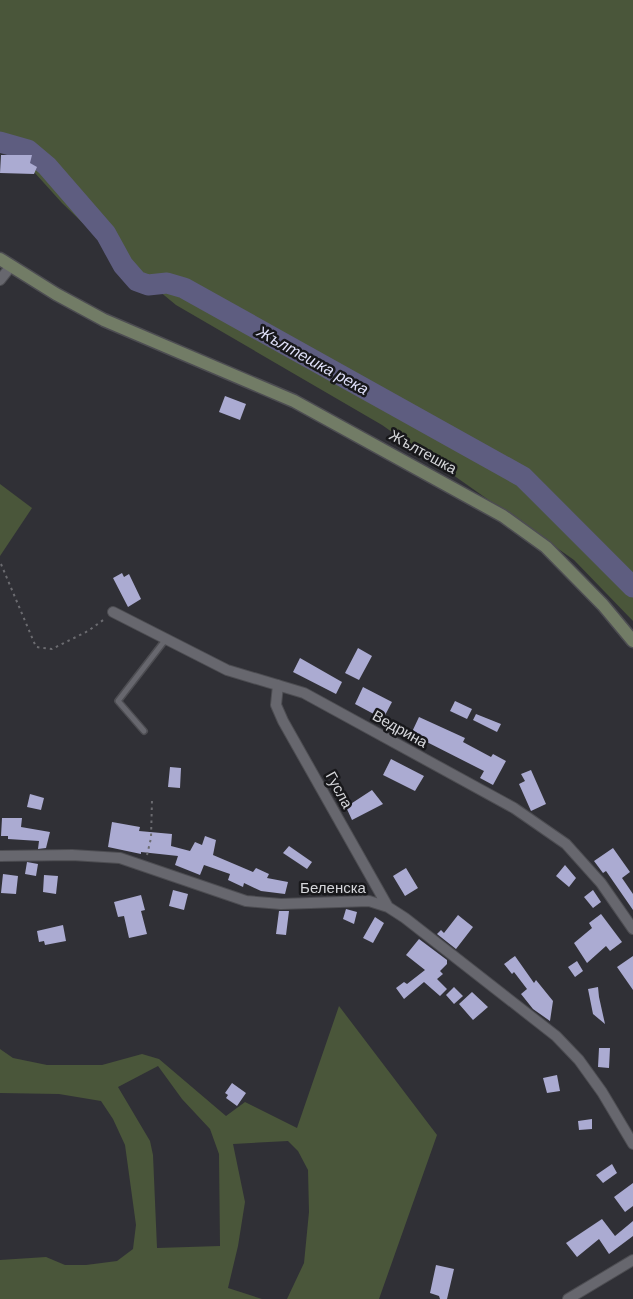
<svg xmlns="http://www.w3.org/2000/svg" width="633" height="1299" font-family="Arial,sans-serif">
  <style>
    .green { fill: #4a563a; fill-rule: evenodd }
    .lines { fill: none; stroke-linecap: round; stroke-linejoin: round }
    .river { stroke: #5e5d80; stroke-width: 21 }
    .building { fill: #ababd2 }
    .service-casing { stroke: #4d4d52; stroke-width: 8 }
    .minor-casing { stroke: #4d4d52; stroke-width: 12 }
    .secondary-casing { stroke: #4d4d52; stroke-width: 15 }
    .path { stroke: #6b6b70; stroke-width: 2; stroke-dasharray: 2.5 4; stroke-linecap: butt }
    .service { stroke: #67676e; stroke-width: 5 }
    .minor { stroke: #67676e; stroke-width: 10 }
    .secondary { stroke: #727c66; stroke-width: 12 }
    .labels { text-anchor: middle; stroke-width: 5; stroke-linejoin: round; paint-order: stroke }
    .street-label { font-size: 15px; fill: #d5d6da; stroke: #18181b }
    .water-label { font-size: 16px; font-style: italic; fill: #dedff8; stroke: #18181b }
  </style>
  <rect width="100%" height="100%" fill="#303036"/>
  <path class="green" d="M0,0H633V621L574,560L382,425L176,305L119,258L62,203L7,142L0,139Z
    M0,484L32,508L0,556Z
    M339,1006L437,1135L379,1299H287L304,1263L309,1212L308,1170L298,1151L288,1141L233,1144L245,1202L238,1246L228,1288L262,1299H0V1260L46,1257L65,1265H86L117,1261L133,1249L136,1225L125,1145L113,1119L101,1101L59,1094L0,1093V1049L13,1058L47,1065H102L142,1054L159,1059L226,1116L245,1102L297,1128ZM158,1066L182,1099L210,1129L219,1154L220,1246L157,1248L153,1155L150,1141L118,1087Z"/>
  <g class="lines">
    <path class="river" d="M0,142L28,150L47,166L106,234L123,265L137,281L148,285L167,283L184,288L523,477L633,587"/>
  </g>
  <path class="building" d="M1,155H32L30,163L37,167L34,174L0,173Z
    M225,396L246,404L240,420L219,412Z
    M122,573L124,577L129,574L141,599L128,607L113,578Z
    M358,648L372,656L359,680L345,673Z
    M300,658L342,682L336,694L293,672Z
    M363,687L392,702L383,719L355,704Z
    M455,701L472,709L467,719L450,711Z
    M476,714L501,724L497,732L473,720Z
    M419,717L465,738L463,742L491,757L493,754L506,761L493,785L480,778L484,771L411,734Z
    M391,759L424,776L415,791L383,775Z
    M170,767L181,768L180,788L168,787Z
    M531,770L546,804L531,811L519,784L525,781L521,774Z
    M372,790L383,804L352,820L346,807Z
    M30,794L44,798L41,810L27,807Z
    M2,818H22L21,827L50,832L46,848L38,849L39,841L8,839V836H1Z
    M112,822L140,827L139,831L172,834L171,846L190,851L195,842L202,845L205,836L216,840L213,855L253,872L256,868L269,874L267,878L288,882L285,894L261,891L244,883L243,887L228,880L230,874L204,865L200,875L175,865L178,856L141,852V854L108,847Z
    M289,846L312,862L307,869L283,853Z
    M613,848L630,872L622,878L633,894V910L606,871L603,873L594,861Z
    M27,862L38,864L36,876L25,874Z
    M565,865L576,878L569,887L556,876Z
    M406,868L418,888L405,896L393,876Z
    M3,874L18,876L16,894L1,893Z
    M44,875L58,876L56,894L43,892Z
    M173,890L188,894L184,910L169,906Z
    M593,890L601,902L593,908L584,897Z
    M141,895L145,910L141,911L147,934L129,938L124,916L118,917L114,902Z
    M346,909L357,912L354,924L343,919Z
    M279,911H289L286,935L276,934Z
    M601,914L622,942L610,951L606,946L587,963L574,943L592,928L589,923Z
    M458,915L473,927L456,949L437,934L441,930L444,933Z
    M375,917L384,923L373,943L363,938Z
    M63,925L66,941L45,945L44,941L39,942L37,931Z
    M419,939L447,960V964L440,971L443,974L437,979L447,989L440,996L424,982L404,999L396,988L404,982L407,984L425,970L406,955Z
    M515,956L534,983L536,980L553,1001L550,1021L533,1009L521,994L527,989L514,972L512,974L504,964Z
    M633,956V990L617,967Z
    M577,961L583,971L575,977L568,967Z
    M454,987L463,996L454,1004L446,995Z
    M598,987L599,997L605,1024L593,1014L588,989Z
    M472,992L488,1007L473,1020L459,1004Z
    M599,1048H610L609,1068L598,1067Z
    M557,1075L560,1091L547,1093L543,1078Z
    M232,1083L246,1093L237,1106L226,1098L228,1095L225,1093Z
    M592,1119V1129L579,1130L578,1121Z
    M612,1164L617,1173L603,1183L596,1175Z
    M633,1183V1206L625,1212L614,1197Z
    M602,1219L615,1236L633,1221V1236L609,1254L599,1239L577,1257L566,1243Z
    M436,1265L454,1269L447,1299H440L439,1296L430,1293Z"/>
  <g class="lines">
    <defs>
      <path id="service" d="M144,731L118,701L166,639"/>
      <path id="minor" d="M0,280L11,266
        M113,612L227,670L304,693L514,808L566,844L601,883L633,929
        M278,685L276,705L283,721L388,907
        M0,856L72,855L120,858L246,901L281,904L369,901L388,907L405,918L556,1036L579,1060L602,1092L633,1144
        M568,1299L633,1260"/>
      <path id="secondary" d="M0,259L56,294L104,320L294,401L503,516L546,547L603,605L633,641"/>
    </defs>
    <use href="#service" class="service-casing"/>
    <use href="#minor" class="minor-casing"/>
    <use href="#secondary" class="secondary-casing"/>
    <path class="path" d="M1,564L36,647L52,649L88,631L106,618
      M147,855L151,838L152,800"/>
    <use href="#service" class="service"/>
    <use href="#minor" class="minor"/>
    <use href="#secondary" class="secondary"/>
  </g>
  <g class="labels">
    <g class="street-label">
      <text transform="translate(423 452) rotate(29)" y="5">Жълтешка</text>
      <text transform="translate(400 729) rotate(29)" y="5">Ведрина</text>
      <text transform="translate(339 790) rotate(61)" y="5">Гусла</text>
      <text x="333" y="893">Беленска</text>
    </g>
    <g class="water-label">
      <text transform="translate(313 360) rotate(29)" y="6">Жълтешка река</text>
    </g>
  </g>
</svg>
